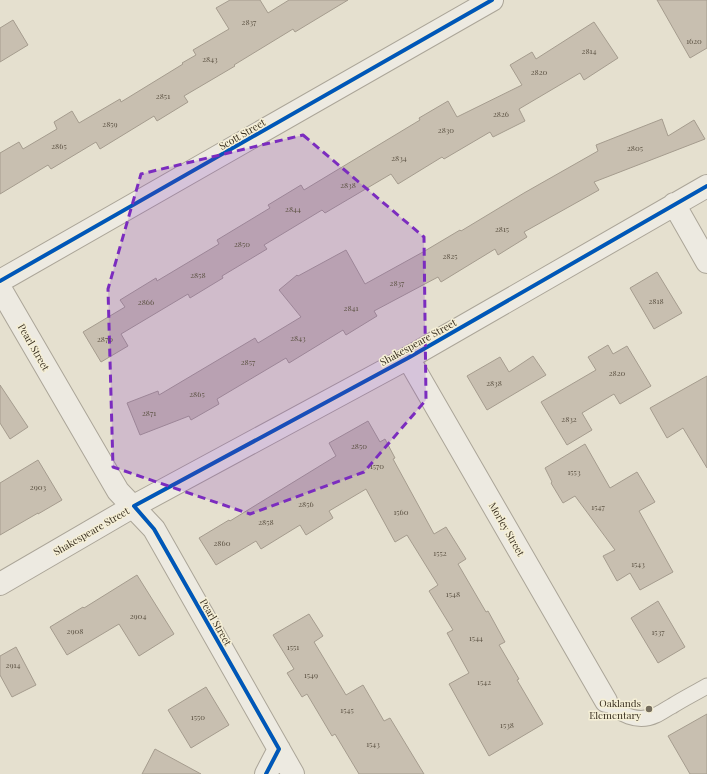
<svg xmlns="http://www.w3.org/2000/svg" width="707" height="774" font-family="'Playfair Display',serif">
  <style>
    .building { fill: #c8bfb0; stroke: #a59c8e }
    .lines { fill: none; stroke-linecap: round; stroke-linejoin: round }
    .service-casing { stroke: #aba598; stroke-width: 17 }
    .minor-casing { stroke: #aba598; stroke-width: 24 }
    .service { stroke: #edeae1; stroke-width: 15 }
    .minor { stroke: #edeae1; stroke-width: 22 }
    .cycleway-casing { stroke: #f5efd6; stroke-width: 6 }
    .cycleway { stroke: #0057b8; stroke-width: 4 }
    .marked { fill: #7b2cbf; fill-opacity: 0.2; stroke: #7b2cbf; stroke-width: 3; stroke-dasharray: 8 5; stroke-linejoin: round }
    .poi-dot { fill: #756d5d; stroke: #f5efd6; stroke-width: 1.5 }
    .labels { text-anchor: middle; stroke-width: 3; stroke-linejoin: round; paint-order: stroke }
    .number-label { font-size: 8px; fill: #5d5344 }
    .street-label { font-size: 10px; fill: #392f20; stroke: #f5efd6 }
    .poi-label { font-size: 10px; fill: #392f20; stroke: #f5efd6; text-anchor: end }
  </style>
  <rect width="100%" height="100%" fill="#e5e0cf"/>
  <path class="building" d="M230,0H260L268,13L289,0H348L295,32L293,29L234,65L235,66L184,96L188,102L157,121L154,116L100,149L96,142L51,169L48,165L0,194V153L19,142L23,149L57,129L54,122L72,111L79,123L120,99L121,102L183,64L182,63L196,55L193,50L229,29L216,8Z
    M657,0H707V48L690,58Z
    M13,20L28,45L0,62V28Z
    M594,22L618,58L584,80L580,73L519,109L525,121L493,137L490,132L444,159L442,157L398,184L391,174L325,213L322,210L264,245L267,249L222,276L223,278L190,298L188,294L121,334L128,346L101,362L83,332L125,307L120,300L156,278L157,281L219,244L217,240L270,208L268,205L301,185L304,190L420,120L419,118L448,101L457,117L522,85L510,65L532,52L536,59Z
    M662,119L668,136L694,120L705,139L594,182L599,190L524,232L527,237L498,255L495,249L441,282L438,277L374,311L377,316L346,335L343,330L289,363L286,358L217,399L219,404L191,420L189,416L140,435L127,403L158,391L159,395L255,338L258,343L301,317L279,290L297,275L298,276L346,250L365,284L423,252L460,230L461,231L524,193L598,151L596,145Z
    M657,272L682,313L654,329L630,288Z
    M608,345L613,354L627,346L651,386L620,404L614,394L582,413L592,430L567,445L541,402L596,370L588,357Z
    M533,356L546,375L487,410L467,376L500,357L509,372Z
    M707,376V468L683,428L667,438L650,408Z
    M0,385L28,427L10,439L0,423Z
    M368,421L380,442L385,439L395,458L393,459L434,534L446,527L466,559L458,564L486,612L488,611L505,642L499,645L519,679L517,680L543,724L489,756L449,684L469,673L447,633L453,630L429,591L438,585L407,535L395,542L366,489L329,511L333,518L306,535L300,525L261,549L256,541L216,565L199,538L229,520L230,521L336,456L329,443Z
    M585,444L610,488L637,472L655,502L639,511L673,572L640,590L630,573L617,581L603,556L615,550L575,496L563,503L551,483L552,482L545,468Z
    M38,460L62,500L38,514V513L0,535V483Z
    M137,575L174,634L139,656L119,624L67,655L50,627L83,607L84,608Z
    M658,601L685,647L658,663L631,618Z
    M309,614L323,636L314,642L346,695L363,685L384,721L390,718L424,774H359L335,734L332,736L307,694L302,697L287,673L294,669L273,635Z
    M16,647L36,685L12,697L0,675V656Z
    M206,687L229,725L191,748L168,710Z
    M707,714V774H690L668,736Z
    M155,749L201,774H142Z"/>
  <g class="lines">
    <defs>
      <path id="service" d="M606,701C619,714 637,724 656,715C661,713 666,709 672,706C683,699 695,693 707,686"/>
      <path id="minor" d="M674,204L707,262
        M0,281L492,0
        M0,288L118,491L154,529L293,774
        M408,358L606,701
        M0,584L134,506L408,358L707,186
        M266,774L279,749"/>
    </defs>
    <use href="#service" class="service-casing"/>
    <use href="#minor" class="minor-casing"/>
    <use href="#service" class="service"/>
    <use href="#minor" class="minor"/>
    <defs>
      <path id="cycleway" d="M0,281L492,0
        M266,774L279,749L154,529L134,506L408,358L707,186"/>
    </defs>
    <use href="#cycleway" class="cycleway-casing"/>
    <use href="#cycleway" class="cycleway"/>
  </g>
  <path class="marked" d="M303,135L424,237L426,400L364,472L250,514L113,467L108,289L141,174Z"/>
  <circle class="poi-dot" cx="649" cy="709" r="4"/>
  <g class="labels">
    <g class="number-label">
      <text x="249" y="25">2837</text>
      <text x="694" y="44">1620</text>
      <text x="589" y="54">2814</text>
      <text x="210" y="62">2843</text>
      <text x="539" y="75">2820</text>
      <text x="163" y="99">2851</text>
      <text x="501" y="117">2826</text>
      <text x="110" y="127">2859</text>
      <text x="446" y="133">2830</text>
      <text x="59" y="149">2865</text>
      <text x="635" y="151">2805</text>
      <text x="399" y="161">2834</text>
      <text x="348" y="188">2838</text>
      <text x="293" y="212">2844</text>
      <text x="502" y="232">2815</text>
      <text x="242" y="247">2850</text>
      <text x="450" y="259">2825</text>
      <text x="198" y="278">2858</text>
      <text x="397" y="286">2837</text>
      <text x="656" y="304">2818</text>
      <text x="146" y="305">2866</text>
      <text x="351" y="311">2841</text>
      <text x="298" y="341">2843</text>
      <text x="105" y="342">2870</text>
      <text x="248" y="365">2857</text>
      <text x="617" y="376">2820</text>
      <text x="494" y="386">2838</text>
      <text x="197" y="397">2865</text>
      <text x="149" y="416">2871</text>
      <text x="569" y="422">2832</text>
      <text x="359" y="449">2850</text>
      <text x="377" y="469">1570</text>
      <text x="574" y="475">1553</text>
      <text x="38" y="490">2903</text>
      <text x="306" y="507">2856</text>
      <text x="598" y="510">1547</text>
      <text x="401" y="515">1560</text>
      <text x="266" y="525">2858</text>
      <text x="222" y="546">2860</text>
      <text x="440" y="556">1552</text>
      <text x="638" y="567">1543</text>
      <text x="453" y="597">1548</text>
      <text x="138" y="619">2904</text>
      <text x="75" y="634">2908</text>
      <text x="658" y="635">1537</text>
      <text x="476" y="641">1544</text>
      <text x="293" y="650">1551</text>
      <text x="13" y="668">2914</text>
      <text x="311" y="678">1549</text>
      <text x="484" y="685">1542</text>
      <text x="347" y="713">1545</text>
      <text x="198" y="720">1550</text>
      <text x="507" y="728">1538</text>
      <text x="373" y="747">1543</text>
    </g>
    <g class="street-label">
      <text transform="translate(242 134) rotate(-30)" y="4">Scott Street</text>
      <text transform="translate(418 342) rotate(-29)" y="4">Shakespeare Street</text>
      <text transform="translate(34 347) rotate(60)" y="4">Pearl Street</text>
      <text transform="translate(507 529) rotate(60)" y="4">Morley Street</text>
      <text transform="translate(91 531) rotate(-30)" y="4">Shakespeare Street</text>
      <text transform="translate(216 622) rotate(60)" y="4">Pearl Street</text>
    </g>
    <g class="poi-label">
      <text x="641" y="707">Oaklands<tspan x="641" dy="12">Elementary</tspan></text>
    </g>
  </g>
</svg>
